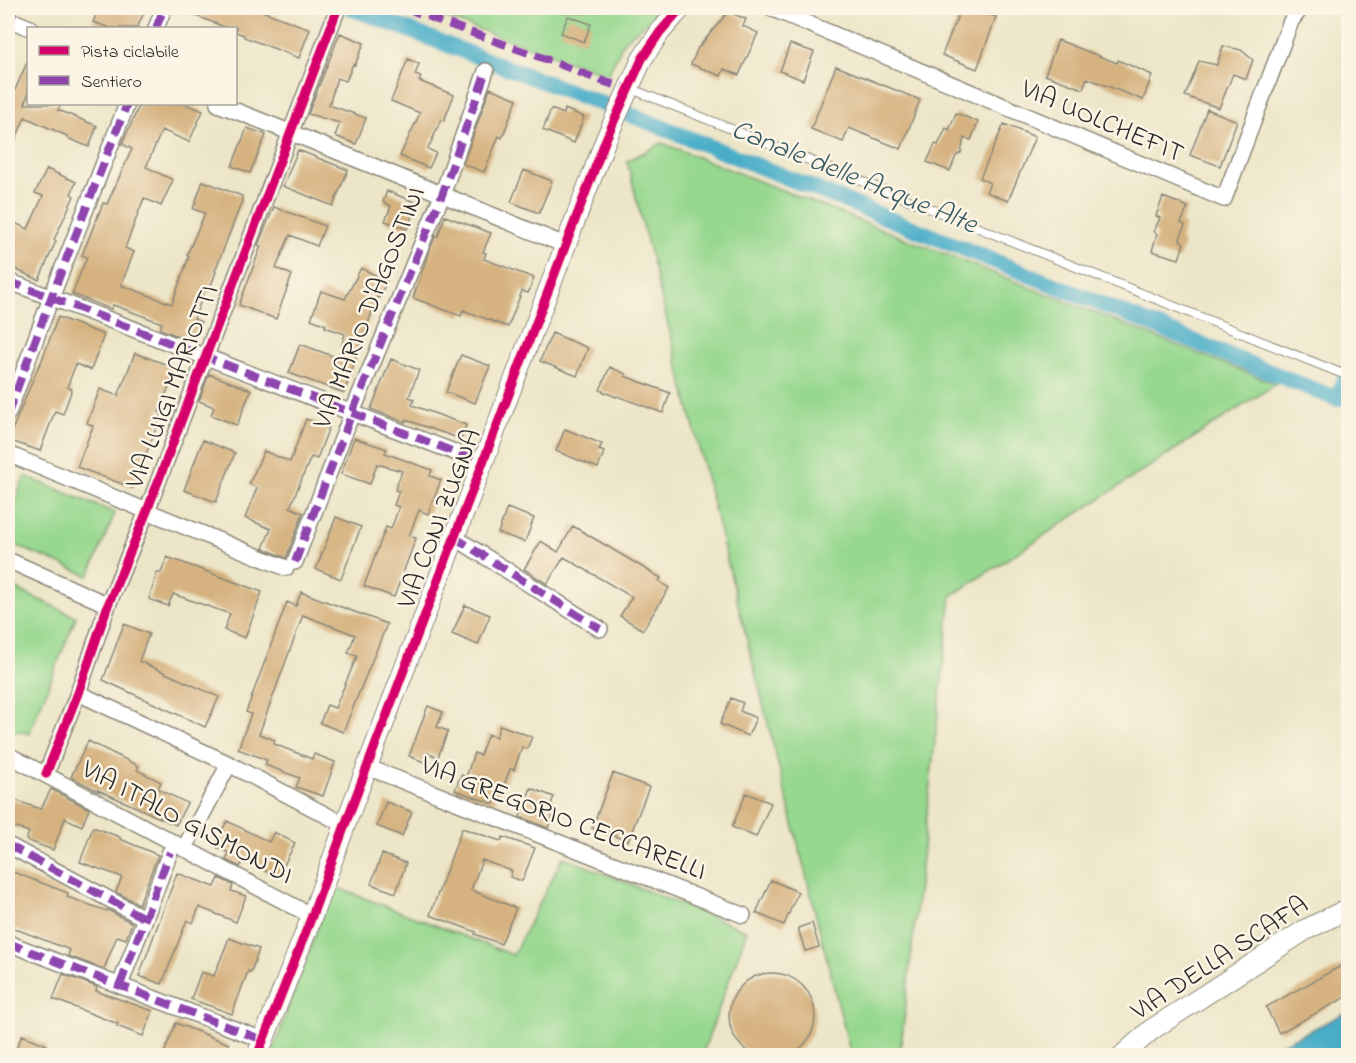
<svg xmlns="http://www.w3.org/2000/svg" width="1356" height="1063" font-family="'Indie Flower',sans-serif">
  <style>
    .green { fill: #97d88f; stroke: #61825d; stroke-width: 1.5 }
    .water { fill: #49adc8; stroke: #3a6c7a; stroke-width: 1.5 }
    .lines { fill: none; stroke-linecap: round; stroke-linejoin: round }
    .canal { stroke: #49adc8; stroke-width: 16 }
    .building { fill: #d6b280 }
    .service-casing { stroke: #8c8879; stroke-width: 10 }
    .minor-casing { stroke: #8c8879; stroke-width: 18 }
    .tertiary-casing { stroke: #8c8879; stroke-width: 22 }
    .service { stroke: #fff; stroke-width: 8 }
    .minor { stroke: #fff; stroke-width: 15 }
    .tertiary { stroke: #fff; stroke-width: 20 }
    .quiet { stroke: #8e44ad; stroke-width: 8; stroke-dasharray: 15 8; stroke-linecap: butt }
    .cycleway-casing { stroke: #fcf5e5; stroke-width: 13 }
    .cycleway { stroke: #d6006c; stroke-width: 9 }
    .labels { text-anchor: middle; stroke-width: 5; stroke-linejoin: round; paint-order: stroke }
    .street-label { font-size: 27px; fill: #2b2b2b; stroke: #fcf5e5 }
    .water-label { font-size: 28px; font-style: italic; fill: #365862; stroke: #fcf5e5 }
  </style>
  <rect width="100%" height="100%" fill="#fcf5e5"/>
  <filter id="ink" filterUnits="userSpaceOnUse"><feTurbulence type="fractalNoise" baseFrequency=".0167" numOctaves="2"/><feDisplacementMap in="SourceGraphic" scale="12" xChannelSelector="R" yChannelSelector="G"/><feConvolveMatrix kernelMatrix="1 2 1 2 8 2 1 2 1" color-interpolation-filters="sRGB"/></filter>
  <filter id="wash" filterUnits="userSpaceOnUse"><feTurbulence type="fractalNoise" baseFrequency=".008" numOctaves="4" result="noise"/><feDisplacementMap in="SourceGraphic" scale="24" xChannelSelector="R" yChannelSelector="G"/><feGaussianBlur stdDeviation="1.35" result="paint"/><feColorMatrix in="noise" values="0 0 0 0 0 0 0 0 0 0 0 0 0 0 0 0 0 1.4 0 .05"/><feComposite in="paint" operator="in"/></filter>
  <g filter="url(#wash)">
    <rect width="100%" height="100%" fill="#ece5c7"/>
    <path class="green" d="M418,8H663L624,41L608,75Z
      M662,143L1276,384L951,596L900,1055H851L627,161Z
      M25,476L115,513L89,576L8,542V518Z
      M8,585L76,617L29,734L11,730L9,709L8,707Z
      M563,857L747,931L702,1055L271,1056L333,886L513,955Z"/>
    <path class="water" d="M1348,1012V1055H1262L1280,1045Z"/>
    <g class="lines">
      <path class="canal" d="M351,8L639,118L1337,399L1348,370"/>
    </g>
    <g id="blocks">
      <path class="building" d="M99,8H146L137,28H110L93,22Z
        M176,8H254L310,29L299,58L244,37V35L236,32V28H227Z
        M961,8H972L996,17L977,69L942,55Z
        M728,12L746,19L743,26L758,33L739,75L724,69L721,76L691,64L698,48Z
        M568,16L591,24L584,42L561,33Z
        M340,33L364,43L355,65L353,64L346,81L337,78L329,105L366,118L356,144L335,136L340,123L308,114Z
        M1058,40L1117,63L1118,60L1152,75L1143,100L1087,78L1083,89L1045,75Z
        M790,44L814,52L803,80L780,71Z
        M1223,46L1241,50L1253,60L1246,79L1233,74L1219,108L1185,96L1199,61L1217,65Z
        M408,59L419,64L415,75L421,77L419,81L454,95L444,121L441,120L428,149L436,153L429,168L400,156L420,113L391,101Z
        M28,60V95L25,104H61L58,110L97,126L89,147L67,138V136L25,117L8,158V87L15,90Z
        M836,66L920,100L901,149L849,128L843,142L811,129Z
        M490,88L517,99L502,138L499,136L484,172L463,164Z
        M140,104H185L203,111L189,142L162,130L146,167L173,180L161,206L144,198L125,248L134,252L121,285L172,304L189,256L187,255L205,213L193,209L203,181L242,196V201L215,271L216,272L209,291L205,290L194,319L201,322L193,342L160,329L162,323L113,305L111,309L72,294L87,257L82,255L103,203L107,204L132,149L122,144Z
        M551,109L564,114L565,109L584,117L574,143L543,130Z
        M1207,109L1237,121L1220,166L1190,155Z
        M956,113L978,122L971,140L964,138L961,153L956,156L950,171L927,162L935,144L938,145L946,128L949,130Z
        M1004,124L1035,137L1008,201L986,192L990,183L980,178Z
        M247,128L266,135L250,173L232,166Z
        M298,150L348,170L333,206L283,186Z
        M47,169L76,182L71,194L74,196L54,240L56,241L39,280L8,266V220L28,229L43,196L35,193Z
        M524,170L552,181L539,213L511,202Z
        M387,191L417,203L407,229L385,221L391,206L383,202Z
        M1163,197L1188,207L1181,223L1185,225L1180,239L1184,244L1179,259L1152,251L1157,234L1154,231L1160,218L1156,216Z
        M274,207L325,226L317,246L290,235L276,268L292,275L276,319L239,305L261,246L258,245Z
        M445,216L491,233L483,252L486,253L484,259L534,278L528,293L522,291L508,327L463,310L461,316L413,298L429,251L436,235L438,236Z
        M361,268L387,281L379,298L377,297L344,393L289,373L300,344L338,358L345,334L325,327L326,325L311,319L321,291L345,299Z
        M58,317L104,335L91,370L76,364L67,387L72,389L63,414L55,411L40,451L8,440L39,365H40Z
        M552,333L588,348L577,376L540,361Z
        M135,353L176,368L159,412L162,413L133,488L77,467L93,426L87,423L100,389L118,396Z
        M461,355L490,366L475,403L446,392Z
        M391,359L419,370L409,397L414,399L412,405L466,425L461,439L406,420L405,422L371,409Z
        M610,367L626,374L625,376L670,393L663,413L617,396L616,397L600,390Z
        M209,374L251,390L237,425L211,415L214,407L199,401Z
        M306,419L329,427L317,459L311,457L290,507L303,513L286,558L263,548L271,529L245,518L257,488L249,484L264,451L290,462Z
        M565,429L602,444L599,450L604,452L598,468L556,451Z
        M354,438L387,449L385,453L432,470L430,476L441,480L428,514L419,510L409,536L416,538L394,597L364,586L386,527L391,529L399,507L394,505L399,491L395,490L402,471L377,464L370,484L341,474Z
        M203,440L235,453L216,502L184,490Z
        M507,508L534,518L525,542L498,533Z
        M336,517L361,527L341,579L316,569Z
        M573,526L661,578L659,581L669,588L643,630L620,616L632,597L564,557L547,584L524,569L541,541L558,552Z
        M167,557L262,592L245,638L224,630L230,614L173,594L168,606L149,599L157,573H161Z
        M301,592L387,624L343,732L320,723L327,705L335,708L357,656L348,653L355,635L303,615L259,734L275,740L274,744L312,759L314,754L335,762L323,796L296,787L300,778L265,765L267,760L238,749L251,714L246,712L287,602L296,606Z
        M465,605L490,615L478,645L452,634Z
        M124,624L149,634L139,661L219,697L205,727L103,680Z
        M731,698L743,703L740,711L756,718L748,736L720,724Z
        M428,706L443,712L437,727L448,731L438,757L427,753L424,762L409,756Z
        M500,725L532,737L527,749L522,747L514,770L510,769L501,793L498,792L494,804L455,790L461,775L466,777L474,753L480,755L488,734L496,737Z
        M88,741L139,766L137,770L161,782L158,789L187,803L176,825L98,790V791L71,777Z
        M613,773L649,787L628,841L592,828Z
        M531,788L554,797L549,808L555,810L548,828L520,817Z
        M51,789L89,809L82,826L65,818L53,850L26,840L29,832L8,825V798L41,809Z
        M746,793L771,803L756,837L732,827Z
        M386,802L412,812L402,836L377,826Z
        M227,821L269,842L274,832L295,843L278,877L243,860L240,867L226,860L229,853L214,846Z
        M93,827L120,837V839L158,855L139,904L116,892L122,877L80,862Z
        M462,828L501,841L503,837L535,848L522,881L510,877L512,871L482,860L471,890L516,908L501,944L475,934L476,932L430,915Z
        M382,854L406,863L396,893L371,884Z
        M8,870L68,893L67,897L107,911L108,910L132,923L126,939L117,936L104,969L68,956L70,950L8,926Z
        M177,873L215,887L219,878L233,885L231,891L246,896L236,922L199,907L193,923L187,920L162,984L139,976Z
        M771,880L798,892L784,925L756,913Z
        M812,923L819,947L805,951L798,928Z
        M229,938L259,949L251,972L248,971L232,1014L191,999L201,972L214,976Z
        M1348,962V996L1279,1033L1266,1007Z
        M729 1016a43 43 0 1 1 86 0a43 43 0 1 1-86 0Z
        M63,974L97,987L96,991L153,1011L143,1036L117,1026L118,1024L53,999Z
        M176,1023L229,1044L225,1056H163Z
        M22,1035L47,1045L43,1056H13Z"/>
    </g>
  </g>
  <g filter="url(#ink)">
    <use href="#blocks" fill-opacity="0" stroke="#8c8879" stroke-width="1.5"/>
    <g class="lines">
      <defs>
        <path id="service" d="M629,88L1348,376"/>
        <path id="minor" d="M771,8L1224,199L1291,21L1301,8
          M8,19L30,28
          M156,28L164,8
          M218,104C335,149 449,198 565,245
          M8,281L483,463
          M8,413L51,298L127,104
          M8,454L286,568
          M454,537L600,629
          M8,560L108,605
          M295,562L352,413L442,195L486,71
          M78,693L229,764L345,825
          M8,755L312,916
          M367,767L743,915
          M46,774L78,693L108,605L147,511L336,13
          M8,845L144,918
          M184,849L229,764
          M8,943L263,1040
          M120,985L170,852"/>
        <path id="tertiary" d="M257,1056L312,916L345,825L606,139L642,59L660,32L681,8
          M1122,1056L1151,1030L1305,930L1348,909"/>
      </defs>
      <use href="#service" class="service-casing"/>
      <use href="#minor" class="minor-casing"/>
      <use href="#tertiary" class="tertiary-casing"/>
      <use href="#service" class="service"/>
      <use href="#minor" class="minor"/>
      <use href="#tertiary" class="tertiary"/>
      <path class="quiet" d="M406,8C454,27 504,44 554,62C578,71 602,83 628,88
        M8,27L15,8
        M156,28L164,8
        M8,281L483,463
        M8,413L51,298L127,104
        M454,537L600,629
        M295,562L352,413L442,195L486,71
        M8,845L144,918
        M8,943L263,1040
        M120,985L170,852"/>
      <defs>
        <path id="cycleway" d="M46,774L78,693L108,605L147,511L336,13
          M257,1056L312,916L345,825L606,139L642,59L660,32L681,8"/>
      </defs>
      <use href="#cycleway" class="cycleway-casing"/>
      <use href="#cycleway" class="cycleway"/>
    </g>
  </g>
  <g class="labels">
    <g class="street-label">
      <text transform="translate(1103 120) rotate(23)" y="9">VIA UOLCHEFIT</text>
      <text transform="translate(368 307) rotate(-68)" y="9">VIA MARIO D'AGOSTINI</text>
      <text transform="translate(171 386) rotate(-69)" y="9">VIA LUIGI MARIOTTI</text>
      <text transform="translate(438 518) rotate(-69)" y="9">VIA CONI ZUGNA</text>
      <text transform="translate(564 817) rotate(21)" y="9">VIA GREGORIO CECCARELLI</text>
      <text transform="translate(188 821) rotate(28)" y="9">VIA ITALO GISMONDI</text>
      <text transform="translate(1219 957) rotate(-33)" y="9">VIA DELLA SCAFA</text>
    </g>
    <g class="water-label">
      <text transform="translate(855 175) rotate(22)" y="10">Canale delle Acque Alte</text>
    </g>
  </g>
  <rect width="1356" height="1063" fill="none" stroke="#fcf5e5" stroke-width="30"/>
  <rect x="27" y="27" width="210" height="78" fill="#fcf5e5" stroke="#a8a49b" stroke-width="1.5"/>
  <rect x="39" y="46" width="30" height="9" fill="#d6006c" stroke="#a8a49b" stroke-width="1.5"/>
  <text x="81" y="57" font-size="18" fill="#2b2b2b">Pista ciclabile</text>
  <rect x="39" y="76" width="30" height="9" fill="#8e44ad" stroke="#a8a49b" stroke-width="1.5"/>
  <text x="81" y="87" font-size="18" fill="#2b2b2b">Sentiero</text>
</svg>
